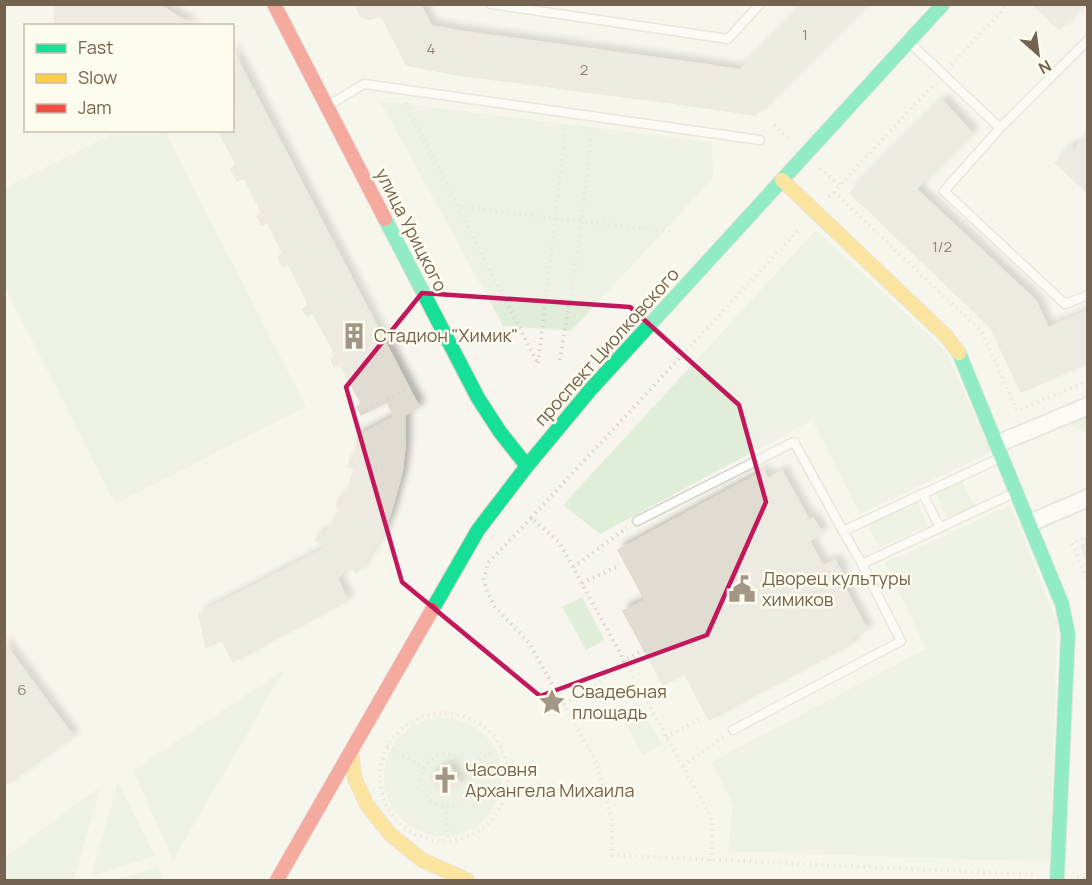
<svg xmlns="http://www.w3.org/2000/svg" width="1092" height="885" font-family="Manrope,sans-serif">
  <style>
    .green { fill: #e0eed9 }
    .building { fill: #e1dcd2; stroke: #e0dacf; stroke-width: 1.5; filter: url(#shadow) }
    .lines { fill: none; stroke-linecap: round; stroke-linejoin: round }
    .lane-casing { stroke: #d6d2cb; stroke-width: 11 }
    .street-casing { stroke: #d6d2cb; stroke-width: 20 }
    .fast-casing { stroke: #d5d1c8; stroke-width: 16 }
    .slow-casing { stroke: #d5d1c8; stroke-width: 16 }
    .jam-casing { stroke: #d5d1c8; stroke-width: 16 }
    .path { stroke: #dad5cf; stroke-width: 4; stroke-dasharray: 1.5 4.5; stroke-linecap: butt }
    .lane { stroke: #fefefc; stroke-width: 8 }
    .street { stroke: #fefefc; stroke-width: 16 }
    .fast { stroke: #16e098; stroke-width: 14 }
    .slow { stroke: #ffcf43; stroke-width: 14 }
    .jam { stroke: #f24e42; stroke-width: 14 }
    .marked { fill: none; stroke: #c2185b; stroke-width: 4.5; stroke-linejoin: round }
    .labels { text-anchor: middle; stroke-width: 5; stroke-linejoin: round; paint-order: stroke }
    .number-label { font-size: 15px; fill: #928472 }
    .street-label { font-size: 18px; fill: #74634e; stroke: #fefbef }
    .poi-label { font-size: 18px; fill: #74634e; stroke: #fefbef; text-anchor: start }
  </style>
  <defs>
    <filter id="shadow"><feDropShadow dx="5.5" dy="-5.5" stdDeviation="3" flood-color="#0004"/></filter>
  </defs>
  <rect width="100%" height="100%" fill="#f7f5ed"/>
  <path class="green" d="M380,101L712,142L713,178L571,331L503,326Z
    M118,131H165L306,407L115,504L5,287L4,188Z
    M816,230L946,351L991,452L860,514L812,420L600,534L563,505Z
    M1087,411V433L1060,422Z
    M962,480L974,507L947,519L936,493Z
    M916,500L928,526L879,548L867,522Z
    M1011,505L1057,623L1050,862L728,851L733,805L711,762L926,649L885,563Z
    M582,597L605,640L586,650L562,607Z
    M285,669L173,860L133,770Z
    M638,702L662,745L642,755L619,713Z
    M384 777a59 59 0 1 1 118 0a59 59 0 1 1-118 0Z
    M118,782L155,856L91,876Z
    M101,786L74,880H5V857Z
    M158,867L163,880H114Z"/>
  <path class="building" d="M54,4H158L193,26H55Z
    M355,4H375L380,15L371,19L361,17Z
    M375,4H420L431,26L466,32L459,75L407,65Z
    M804,4H866L755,115L701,107L708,65L740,70Z
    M1032,4H1083L1059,30Z
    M466,32L708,65L701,107L459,75Z
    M232,49L419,407L405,415V446L402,472L391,512L382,535L357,573L348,566L337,579L348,600L233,662L222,640L206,648L199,614L326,548L315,540L321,532L325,534L341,509L336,506L340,497L345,498L355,468L348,467L350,458H355L358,436L394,417L387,402L361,415L357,407L362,405L340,364L334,367L331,359L336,356L313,313L307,316L303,309L309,306L288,263L283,267L278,257L284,255L267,222L262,225L257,216L262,213L244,178L237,181L231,169L237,166L218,130H232Z
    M942,100L972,133L916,189L1036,301L1048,328L1088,311V363L1021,392L991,328L850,193Z
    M1088,135V193L1055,163L1071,146L1074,150Z
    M764,471L768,479L782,471L809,520L813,518L822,533L809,540L823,566L835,560L843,575L839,577L867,630L850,638L853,643L709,720L684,673L663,685L623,611L645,600L618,550Z
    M1088,543V563L1081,546Z
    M4,643L73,736L4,786Z
    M449,765L460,784L441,795L430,776Z"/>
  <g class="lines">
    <defs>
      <path id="lane" d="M491,4L728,39L760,4
        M1088,40L1000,128L944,191L1065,304L1088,295
        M909,42L1000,128
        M329,105L364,84L760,140
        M923,494L940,528
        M637,521L794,442L843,531L1000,458
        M843,531L862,564
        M733,730L901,641L862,564L1014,493"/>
      <path id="street" d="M997,444L1088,406
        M1030,523L1088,498"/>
      <path id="fast" d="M385,219L478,398L500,432L527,466
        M959,353L1062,604L1068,634L1057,880
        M432,610L478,530L527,466L591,389L943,4"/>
      <path id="slow" d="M782,180L946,336L959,353
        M351,752L355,779L367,805L390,834L422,860L467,880"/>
      <path id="jam" d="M274,4L385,219
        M277,880L432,610"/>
    </defs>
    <use href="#lane" class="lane-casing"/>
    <use href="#street" class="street-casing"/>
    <use href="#fast" class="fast-casing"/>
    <use href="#slow" class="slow-casing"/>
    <use href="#jam" class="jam-casing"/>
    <path class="path" d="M951,65L1008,4
      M405,103L538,364
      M232,115L258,102
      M774,125L790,140
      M215,130L216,132
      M234,166L242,180
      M820,168L839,185
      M238,174L283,150
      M834,192L982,332L1017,411L1088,381
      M829,197L934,84
      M460,207L674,232
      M259,214L265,224
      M262,219L308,196
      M280,255L286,266
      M284,261L329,237
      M306,306L311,315
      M309,311L351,288
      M333,357L338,366
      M560,360L582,222L592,130
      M335,361L379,338
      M538,363L566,126
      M359,405L363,412L405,390
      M353,456L352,462L383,468
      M343,497L341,503L369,516
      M531,518L488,563L484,579L486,589L495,607L529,643L596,762L612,820V855L1037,875
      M324,532L320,537L346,556
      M1088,536L1072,543L1088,582
      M573,567L627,528
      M582,583L620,565
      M564,704L587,691L624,661L644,650
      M380 777a64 64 0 1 1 128 0a64 64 0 1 1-128 0Z
      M666,737L702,718
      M387,746L423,767
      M421 780a26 26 0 1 1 52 0a26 26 0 1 1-52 0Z
      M469,766L501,747
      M683,766L723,737
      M445,806L448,842
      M711,861L713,821L559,542L531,518L801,227
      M1077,877H1088"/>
    <use href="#lane" class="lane"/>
    <use href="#street" class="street"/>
    <use href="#fast" class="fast"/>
    <use href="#slow" class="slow"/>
    <use href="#jam" class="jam"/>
  </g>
  <path d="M0 0H1092V885H0ZM422,293L630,307L739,405L766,502L707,635L540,696L402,582L346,387Z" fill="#f7f5ed" fill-opacity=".55" fill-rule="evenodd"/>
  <path class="marked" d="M422,293L630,307L739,405L766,502L707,635L540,696L402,582L346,387Z"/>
  <defs>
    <symbol id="building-bare" viewBox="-9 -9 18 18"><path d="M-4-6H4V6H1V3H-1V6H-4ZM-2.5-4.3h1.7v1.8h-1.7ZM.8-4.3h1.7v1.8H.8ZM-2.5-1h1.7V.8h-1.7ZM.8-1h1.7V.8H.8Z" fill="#a29686" stroke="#fefbef" stroke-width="2.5" paint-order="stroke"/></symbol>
    <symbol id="civic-bare" viewBox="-9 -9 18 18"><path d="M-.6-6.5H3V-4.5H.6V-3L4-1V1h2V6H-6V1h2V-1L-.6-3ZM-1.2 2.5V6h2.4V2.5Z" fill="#a29686" stroke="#fefbef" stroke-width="2.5" paint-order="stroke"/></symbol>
    <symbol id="sight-bare" viewBox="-9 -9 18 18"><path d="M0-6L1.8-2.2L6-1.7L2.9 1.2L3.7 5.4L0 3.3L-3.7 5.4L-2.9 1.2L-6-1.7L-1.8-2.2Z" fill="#a29686" stroke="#fefbef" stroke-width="2.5" paint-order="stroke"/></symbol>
    <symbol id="church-bare" viewBox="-9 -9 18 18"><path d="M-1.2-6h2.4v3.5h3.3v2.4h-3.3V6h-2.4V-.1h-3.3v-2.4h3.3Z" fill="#a29686" stroke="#fefbef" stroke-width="2.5" paint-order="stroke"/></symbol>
  </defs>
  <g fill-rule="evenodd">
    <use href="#building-bare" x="335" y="317" width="38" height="38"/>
    <use href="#civic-bare" x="723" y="570" width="38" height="38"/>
    <use href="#sight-bare" x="533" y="683" width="38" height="38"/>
    <use href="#church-bare" x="426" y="761" width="38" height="38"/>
  </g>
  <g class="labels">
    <g class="number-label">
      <text x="805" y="40">1</text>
      <text x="431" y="54">4</text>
      <text x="584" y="75">2</text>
      <text x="942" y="252">1/2</text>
      <text x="22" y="695">6</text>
    </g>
    <g class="street-label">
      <text transform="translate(411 230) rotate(63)" y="6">улица Урицкого</text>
      <text transform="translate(607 347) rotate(-48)" y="6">проспект Циолковского</text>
    </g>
    <g class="poi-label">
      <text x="374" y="342">Стадион "Химик"</text>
      <text x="762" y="585">Дворец культуры<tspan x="762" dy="21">химиков</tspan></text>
      <text x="572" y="698">Свадебная<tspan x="572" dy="21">площадь</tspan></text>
      <text x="465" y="776">Часовня<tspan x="465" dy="21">Архангела Михаила</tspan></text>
    </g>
  </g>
  <rect width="1092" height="885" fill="none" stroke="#74634e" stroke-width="12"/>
  <rect x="24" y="24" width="210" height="108" fill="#fefbef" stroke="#c7beaf" stroke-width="1.5"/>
  <rect x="36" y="44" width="30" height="9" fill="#16e098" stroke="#c7beaf" stroke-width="1.5"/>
  <text x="78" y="54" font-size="18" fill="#74634e">Fast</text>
  <rect x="36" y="74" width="30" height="9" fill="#ffcf43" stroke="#c7beaf" stroke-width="1.5"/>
  <text x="78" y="84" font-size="18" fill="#74634e">Slow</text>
  <rect x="36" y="104" width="30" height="9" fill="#f24e42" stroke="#c7beaf" stroke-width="1.5"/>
  <text x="78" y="114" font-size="18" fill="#74634e">Jam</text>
  <g transform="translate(1038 54) rotate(152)" stroke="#fefbef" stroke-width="4.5" paint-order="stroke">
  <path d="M0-4.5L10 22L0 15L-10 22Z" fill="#74634e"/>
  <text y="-9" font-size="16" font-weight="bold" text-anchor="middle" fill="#74634e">N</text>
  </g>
</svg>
